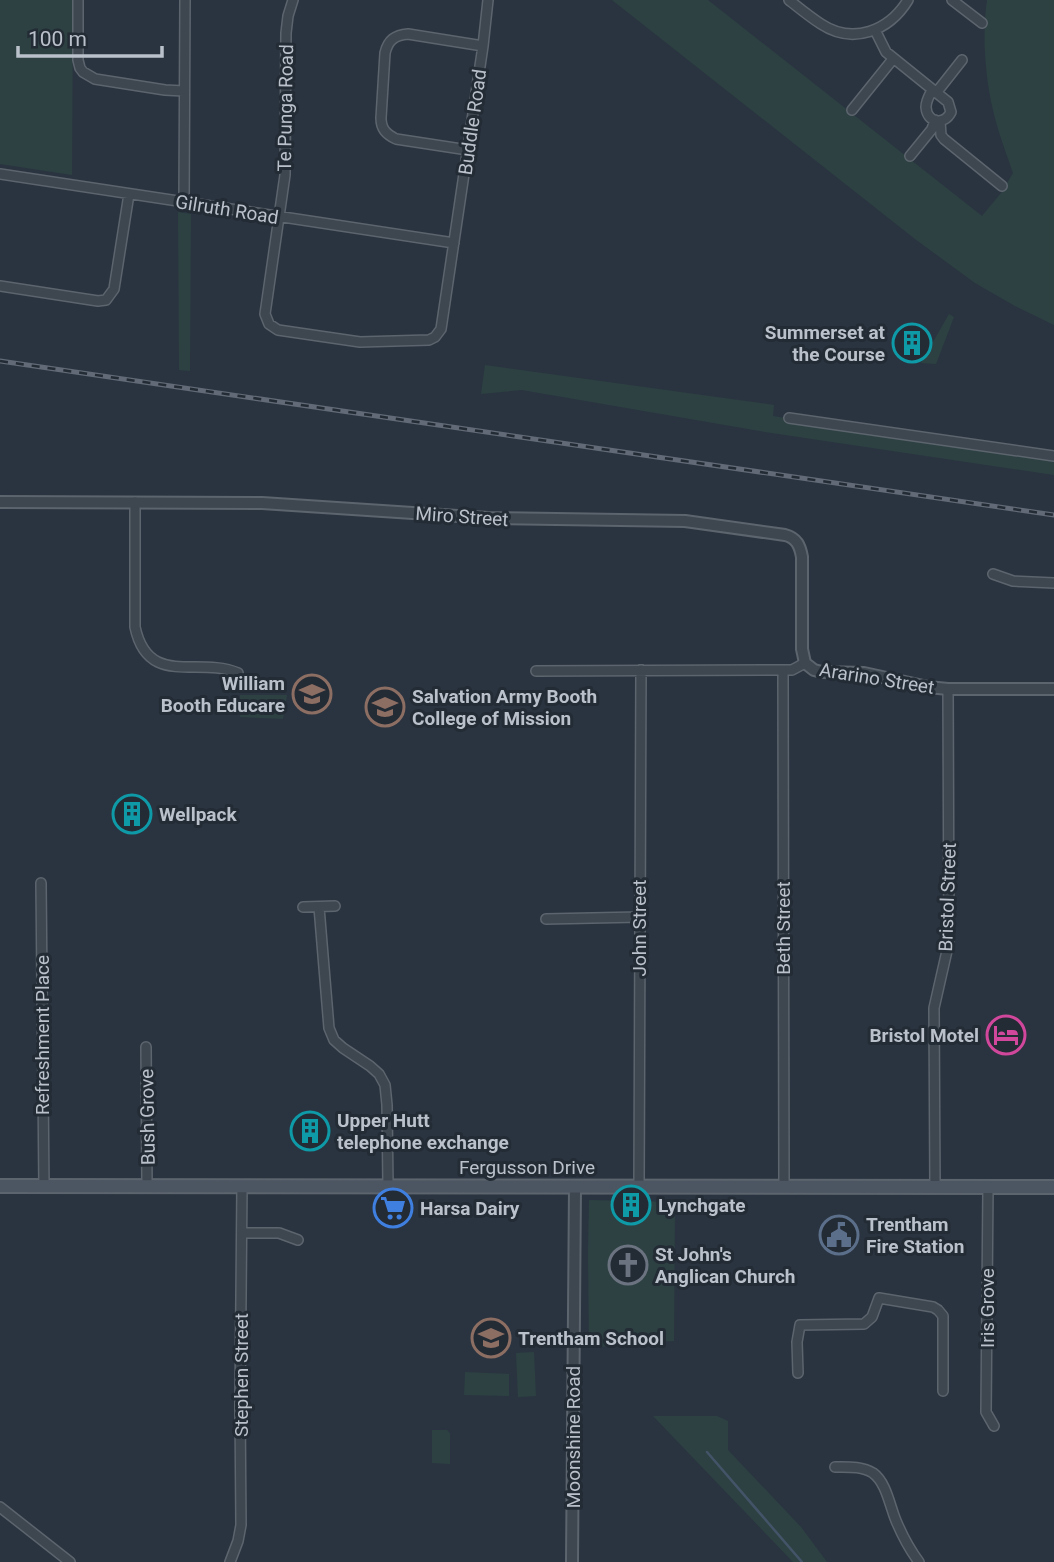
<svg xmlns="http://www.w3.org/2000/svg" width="1054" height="1562" font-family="Roboto,sans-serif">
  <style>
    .green { fill: #2d4142 }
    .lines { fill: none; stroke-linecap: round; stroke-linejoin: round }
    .stream { stroke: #445468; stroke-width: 2.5 }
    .minor-casing { stroke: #5c646d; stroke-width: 12 }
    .tertiary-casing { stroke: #5c646d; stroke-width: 14 }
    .secondary-casing { stroke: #5c646d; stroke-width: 16 }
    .minor { stroke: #3e4650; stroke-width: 9 }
    .tertiary { stroke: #3e4650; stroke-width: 10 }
    .secondary { stroke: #4c5562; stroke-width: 12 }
    .rail-casing { stroke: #616a76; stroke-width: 5 }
    .rail { stroke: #232b35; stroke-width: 2.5; stroke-dasharray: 8; stroke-linecap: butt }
    .labels { text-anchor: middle; stroke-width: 6; stroke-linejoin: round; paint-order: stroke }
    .street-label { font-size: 19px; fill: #bbc1ca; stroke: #232b35 }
    .poi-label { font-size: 19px; font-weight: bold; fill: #bbc1ca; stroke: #232b35; text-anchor: start }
  </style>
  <rect width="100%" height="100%" fill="#2a3440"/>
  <path class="green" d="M0,0H73L72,175L0,164Z
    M612,0H708L982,216L1001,193L1013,173C1006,152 998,132 993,110C985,77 982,34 987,0H1054V325L1015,306L975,283L915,239Z
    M178,212L191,214L190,371L179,370Z
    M949,314L954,317L936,364L921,363Z
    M485,365L774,405L773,416L1054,460V475L765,432L522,390L481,394Z
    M287,695L283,719L240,717V695Z
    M589,1200L628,1201L627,1208L634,1209L635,1201L675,1202L674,1341L647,1342L627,1346L589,1347L588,1253Z
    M534,1352L536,1396L518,1397L516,1353Z
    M465,1372L509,1374V1396L464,1395Z
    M653,1416H717L728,1421V1450L801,1527L827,1562H793Z
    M432,1430H447L450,1433V1464L432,1463Z"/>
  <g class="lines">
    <path class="stream" d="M707,1452L802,1562"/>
    <defs>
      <path id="minor" d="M78,0V60L80,68L83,72L95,79L165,90L184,91
        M293,0L288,16L286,33L285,175L265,314L269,324L278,330L360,342L429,340L435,337L441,329L483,46L488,0
        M789,0C799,8 810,17 821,24C853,45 889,31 908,0
        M952,0L982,23
        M875,30L886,52L948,102L951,112C944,126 927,123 926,107C926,101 929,96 932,90
        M936,93L962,60
        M852,110L893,59
        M940,121L941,135L944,139L1002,186
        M468,150L396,139C386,134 381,129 381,118L385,53C388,40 395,35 408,34L483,46
        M910,156L932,129L935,120
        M0,174L454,243
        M184,202L185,0
        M0,286L98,301L106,300L114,289L129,194
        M789,418L1054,456
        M135,502V627C148,688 198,656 238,673
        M993,574L1013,581L1054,583
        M783,670L784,1187
        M536,671L783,670H792L805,663
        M41,883L44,1186
        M303,907L335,906
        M319,907L329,1028L334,1040L343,1048L370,1066L379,1074L385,1085L387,1105L388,1186
        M546,919L639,917
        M146,1047L147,1186
        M639,1187L641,670
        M935,1187L934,1008L949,942L948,689
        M988,1187L986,1412L994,1426
        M243,1233H279L298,1240
        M798,1373L797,1342L800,1325L864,1324L872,1317L879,1298L933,1307L938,1310L943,1316V1391
        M835,1467C848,1467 862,1466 873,1473C887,1483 890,1508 897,1523C903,1537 910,1550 919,1562
        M0,1507L70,1562
        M230,1562L238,1541L241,1525L240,1406L242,1186"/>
      <path id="tertiary" d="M0,502L262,503L488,518L685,521L785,535C797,538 800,546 802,557V649L805,663L814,670L822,672L864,673L928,687L948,689H1054
        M572,1562L575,1187"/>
      <path id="secondary" d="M0,1186L1054,1187"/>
    </defs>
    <use href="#minor" class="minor-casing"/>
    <use href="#tertiary" class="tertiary-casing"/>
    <use href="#secondary" class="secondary-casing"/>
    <use href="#minor" class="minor"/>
    <use href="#tertiary" class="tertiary"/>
    <use href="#secondary" class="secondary"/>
    <defs>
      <path id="rail" d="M0,361L1054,515"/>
    </defs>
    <use href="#rail" class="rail-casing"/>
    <use href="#rail" class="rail"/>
  </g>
  <defs>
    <symbol id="building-ring" viewBox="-11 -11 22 22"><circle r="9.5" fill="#232b35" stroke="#0f9aa8" stroke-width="1.5"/><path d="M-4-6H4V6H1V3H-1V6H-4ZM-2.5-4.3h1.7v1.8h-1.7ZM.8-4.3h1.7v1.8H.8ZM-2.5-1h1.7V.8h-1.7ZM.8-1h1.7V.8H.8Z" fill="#0f9aa8"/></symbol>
    <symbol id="school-ring" viewBox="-11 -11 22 22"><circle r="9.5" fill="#232b35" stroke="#8d6e63" stroke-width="1.5"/><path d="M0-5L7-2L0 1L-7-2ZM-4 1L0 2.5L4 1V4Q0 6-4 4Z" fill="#8d6e63"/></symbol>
    <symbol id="university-ring" viewBox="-11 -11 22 22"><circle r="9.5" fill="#232b35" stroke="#8d6e63" stroke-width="1.5"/><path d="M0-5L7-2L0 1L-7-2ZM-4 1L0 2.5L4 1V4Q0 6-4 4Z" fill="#8d6e63"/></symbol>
    <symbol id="hotel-ring" viewBox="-11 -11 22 22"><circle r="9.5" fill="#232b35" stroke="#d1479c" stroke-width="1.5"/><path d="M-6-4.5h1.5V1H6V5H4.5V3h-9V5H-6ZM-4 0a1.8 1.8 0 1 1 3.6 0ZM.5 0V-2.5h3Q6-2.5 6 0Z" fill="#d1479c"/></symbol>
    <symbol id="supermarket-ring" viewBox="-11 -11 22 22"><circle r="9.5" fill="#232b35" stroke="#3f7fe0" stroke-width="1.5"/><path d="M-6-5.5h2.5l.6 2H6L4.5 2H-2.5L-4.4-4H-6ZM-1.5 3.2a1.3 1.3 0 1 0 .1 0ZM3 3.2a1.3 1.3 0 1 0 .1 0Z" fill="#3f7fe0"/></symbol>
    <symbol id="civic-ring" viewBox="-11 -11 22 22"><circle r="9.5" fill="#232b35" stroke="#5c6f8a" stroke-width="1.5"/><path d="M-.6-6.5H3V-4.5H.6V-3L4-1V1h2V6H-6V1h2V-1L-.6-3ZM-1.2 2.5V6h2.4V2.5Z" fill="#5c6f8a"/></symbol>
    <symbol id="church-ring" viewBox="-11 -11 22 22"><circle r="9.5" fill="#232b35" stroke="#6b7280" stroke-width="1.5"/><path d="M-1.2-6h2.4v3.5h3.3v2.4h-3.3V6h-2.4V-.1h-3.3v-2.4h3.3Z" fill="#6b7280"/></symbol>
  </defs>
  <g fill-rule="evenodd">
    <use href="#building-ring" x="890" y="321" width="44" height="44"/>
    <use href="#school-ring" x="290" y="672" width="44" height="44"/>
    <use href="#university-ring" x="363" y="685" width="44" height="44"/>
    <use href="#building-ring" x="110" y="792" width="44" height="44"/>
    <use href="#hotel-ring" x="984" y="1013" width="44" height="44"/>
    <use href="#building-ring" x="288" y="1109" width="44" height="44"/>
    <use href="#building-ring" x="609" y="1183" width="44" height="44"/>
    <use href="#supermarket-ring" x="371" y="1186" width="44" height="44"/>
    <use href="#civic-ring" x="817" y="1213" width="44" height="44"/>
    <use href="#church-ring" x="606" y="1243" width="44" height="44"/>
    <use href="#school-ring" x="469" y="1316" width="44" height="44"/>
  </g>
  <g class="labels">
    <g class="street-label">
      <text transform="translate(285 108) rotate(-89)" y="7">Te Punga Road</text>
      <text transform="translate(472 122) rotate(-82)" y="7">Buddle Road</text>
      <text transform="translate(227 209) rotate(9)" y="7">Gilruth Road</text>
      <text transform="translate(462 516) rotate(4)" y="7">Miro Street</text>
      <text transform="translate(877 678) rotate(9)" y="7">Ararino Street</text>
      <text transform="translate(947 897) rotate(-88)" y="7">Bristol Street</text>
      <text transform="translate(639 928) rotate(-90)" y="7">John Street</text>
      <text transform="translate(783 928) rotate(-90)" y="7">Beth Street</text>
      <text transform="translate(42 1035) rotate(-90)" y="7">Refreshment Place</text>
      <text transform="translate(147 1117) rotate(-91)" y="7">Bush Grove</text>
      <text x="527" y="1174">Fergusson Drive</text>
      <text transform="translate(987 1308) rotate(-90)" y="7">Iris Grove</text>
      <text transform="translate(241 1375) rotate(-90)" y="7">Stephen Street</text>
      <text transform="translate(573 1437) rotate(-90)" y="7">Moonshine Road</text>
    </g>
    <g class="poi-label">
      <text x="885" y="339" text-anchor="end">Summerset at<tspan x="885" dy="22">the Course</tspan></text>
      <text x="285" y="690" text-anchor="end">William<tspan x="285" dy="22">Booth Educare</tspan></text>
      <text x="412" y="703">Salvation Army Booth<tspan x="412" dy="22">College of Mission</tspan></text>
      <text x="159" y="821">Wellpack</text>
      <text x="979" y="1042" text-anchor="end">Bristol Motel</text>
      <text x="337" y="1127">Upper Hutt<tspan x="337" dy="22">telephone exchange</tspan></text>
      <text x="658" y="1212">Lynchgate</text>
      <text x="420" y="1215">Harsa Dairy</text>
      <text x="866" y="1231">Trentham<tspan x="866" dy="22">Fire Station</tspan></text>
      <text x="655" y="1261">St John's<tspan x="655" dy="22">Anglican Church</tspan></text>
      <text x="518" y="1345">Trentham School</text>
    </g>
  </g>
  <path d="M18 46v10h144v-10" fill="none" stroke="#bbc1ca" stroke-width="3.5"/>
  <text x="28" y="46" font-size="21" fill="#bbc1ca" stroke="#232b35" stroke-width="5" paint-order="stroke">100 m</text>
</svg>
